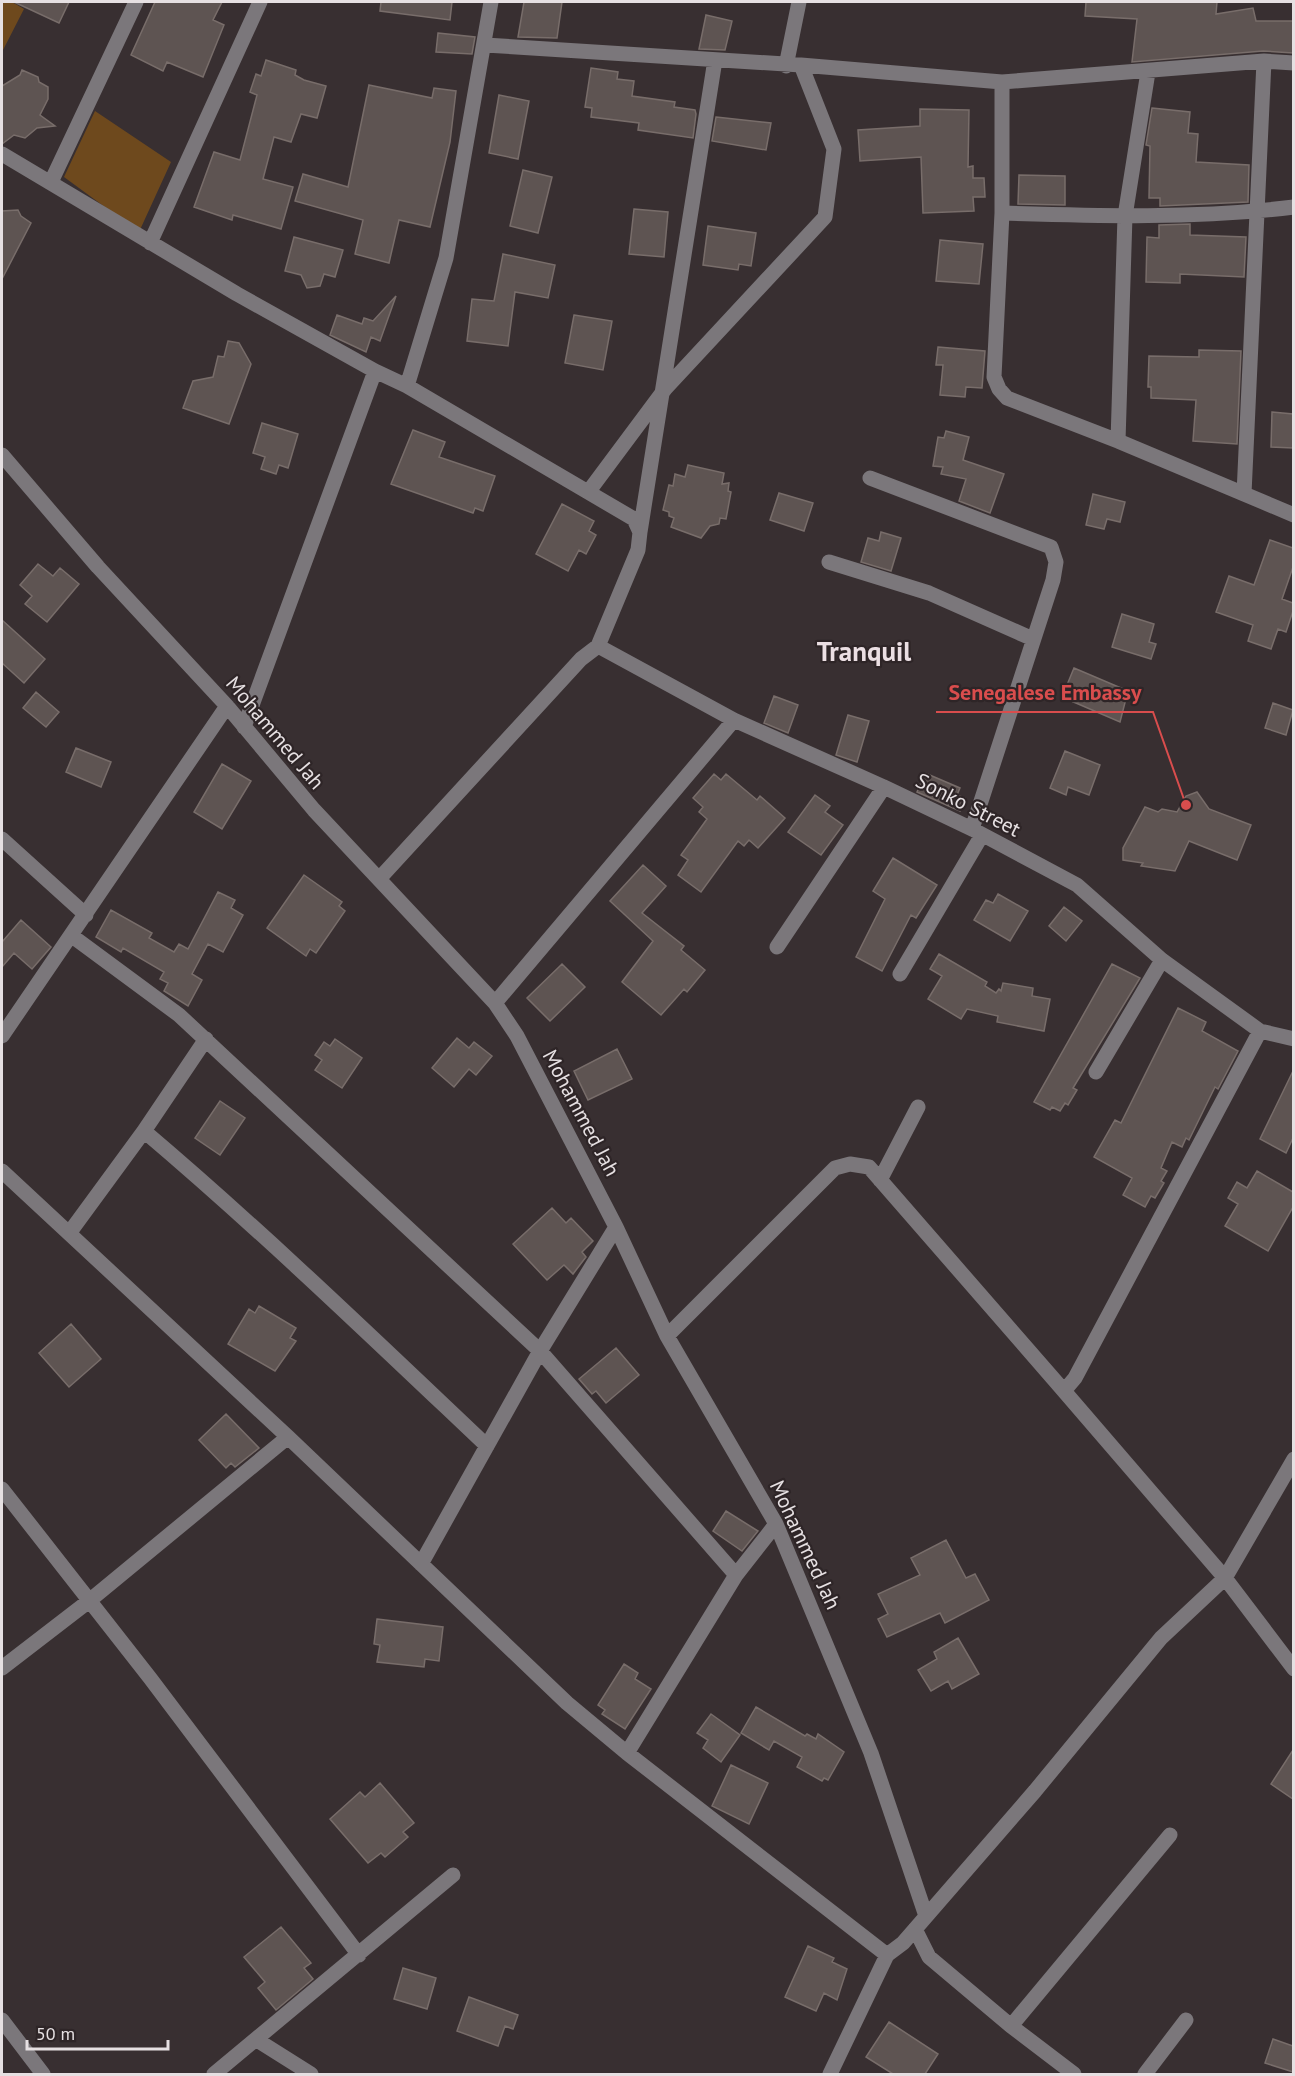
<svg xmlns="http://www.w3.org/2000/svg" width="1295" height="2076" font-family="'PT Sans',sans-serif">
  <style>
    .green { fill: #6e491d }
    .building { fill: #5e5452; stroke: #786d6a; stroke-width: 1.5 }
    .lines { fill: none; stroke-linecap: round; stroke-linejoin: round }
    .minor { stroke: #7b777b; stroke-width: 15 }
    .labels { text-anchor: middle; stroke-width: 4.5; stroke-linejoin: round; paint-order: stroke }
    .street-label { font-size: 21px; fill: #e6e0e2; stroke: #2e2527 }
    .district-label { font-size: 27px; font-weight: bold; fill: #ebdfe3; stroke: #2e2527 }
    .leader { fill: none; stroke: #d94d4d; stroke-width: 2 }
    .callout-dot { fill: #d94d4d; stroke: #2e2527; stroke-width: 2 }
    .callout-label { font-size: 22px; text-anchor: middle; font-weight: bold; fill: #d94d4d; stroke: #2e2527; stroke-width: 4.5; stroke-linejoin: round; paint-order: stroke }
  </style>
  <rect width="100%" height="100%" fill="#382f31"/>
  <path class="green" d="M2,2H12L24,9L2,52Z
    M95,111L171,162L139,232L64,177Z"/>
  <path class="building" d="M14,2H69L59,23Z
    M155,2H222L213,20L224,25L203,77L167,62L163,71L131,55Z
    M381,2H452L450,20L380,11Z
    M524,2H562L557,38L518,37Z
    M1086,2H1217L1216,14L1253,8L1256,21H1293V53L1263,51L1132,62L1137,19L1085,16Z
    M706,15L732,21L725,50L699,49Z
    M438,33L475,37L472,54L436,52Z
    M266,60L296,70L295,75L304,80L326,86L317,118L301,114L291,142L274,137L263,179L293,187L281,229L233,215L232,220L194,207L214,152L240,160L257,95L250,92L256,74L261,76Z
    M591,68L618,72L617,79L634,81L632,96L675,102L674,107L695,110L696,114L693,138L638,130L639,123L591,117L592,108L585,107Z
    M22,70L38,77L39,82L48,87V99L40,115L55,126L37,128L25,138L14,135L2,144V86L20,75Z
    M369,85L432,98L434,88L456,91L450,142L430,227L399,220L389,263L355,254L363,220L295,201L303,174L348,187Z
    M499,95L529,101L518,159L489,153Z
    M1152,108L1190,112L1188,133L1198,134L1196,162L1249,165L1248,202L1160,206V198H1149L1150,146L1146,145Z
    M920,109L969,110L968,167L973,166V178H984L985,197H973L974,211L923,213L921,157L860,161L858,130L920,126Z
    M716,117L771,123L766,150L712,141Z
    M523,170L552,177L538,233L510,226Z
    M1019,175L1065,176V205L1018,204Z
    M634,209L668,212L664,257L629,254Z
    M18,210L21,216L31,223L2,279V211Z
    M1190,224V235L1246,237L1244,277L1180,274V283L1146,282L1147,237L1159,238V225Z
    M708,226L756,233L751,266L739,264L738,270L703,265Z
    M294,237L343,250L335,277L324,274L320,286L307,288L301,275L285,271Z
    M940,240L983,244L979,284L936,281Z
    M503,254L555,265L548,298L515,292L508,346L467,341L472,299L494,301Z
    M396,296L380,341L371,337L366,352L330,335L337,315L362,324L364,318L373,321Z
    M574,315L612,321L603,370L565,363Z
    M228,341L239,343L251,364L229,424L183,408L193,381L213,377L218,356L224,357Z
    M938,347L985,351L982,388L966,387L965,397L940,395L943,365H936Z
    M1199,350L1241,351L1237,444L1193,441L1196,400L1151,398V387H1148L1149,356L1199,357Z
    M1272,412L1293,414V448L1271,447Z
    M262,423L298,434L288,468L279,465L276,474L261,469L265,457L253,453Z
    M413,430L445,442L439,457L495,476L483,511L475,508L473,513L391,484Z
    M946,431L969,437L963,460L1004,474L990,513L959,501L966,479L941,474L943,467L933,466L938,437L944,438Z
    M688,465L724,473L722,484L729,483L728,491L731,492L726,519L720,518L719,524L710,526L701,538L671,527L674,518L669,516V512L663,510L669,485L673,486L675,474L685,477Z
    M779,493L813,503L804,531L770,520Z
    M1093,494L1125,502L1120,522L1107,519L1104,529L1086,525Z
    M562,504L594,521L589,531L596,535L586,554L579,550L568,571L536,554Z
    M881,532L901,538L891,571L861,562L868,538L879,541Z
    M1270,540L1293,548V567L1282,599L1293,603V611L1286,632L1278,629L1271,649L1248,641L1253,625L1216,612L1229,576L1254,585Z
    M38,564L53,576L60,568L79,584L47,622L25,604L32,596L20,585Z
    M1122,614L1154,624L1149,642L1156,644L1151,659L1112,647Z
    M2,620L45,659L24,683L2,663Z
    M1074,668L1128,691L1120,722L1062,697Z
    M36,692L59,712L46,727L23,708Z
    M774,696L798,705L788,733L764,723Z
    M1273,703L1293,710L1286,735L1265,728Z
    M848,715L869,721L857,762L836,755Z
    M76,748L111,762L101,787L66,772Z
    M1065,751L1100,765L1089,795L1068,787L1066,795L1050,788Z
    M222,764L251,781L222,829L194,812Z
    M925,773L960,788L957,795L965,798L960,811L917,792Z
    M714,774L721,780L726,774L757,800L760,796L785,818L758,848L749,840L744,846L738,841L701,892L678,875L688,860L681,855L707,819L699,812L703,807L693,798Z
    M1197,792L1209,809L1251,825L1237,860L1189,841L1175,871L1141,866L1143,863L1123,860V848L1145,807L1158,812L1162,809L1177,812L1186,796Z
    M815,795L830,806L825,812L843,825L821,855L788,832Z
    M893,858L937,885L916,918L911,915L882,971L856,957L885,899L873,891Z
    M643,865L666,886L642,913L684,946L681,950L705,970L687,992L684,989L661,1015L622,982L653,941L610,901Z
    M304,875L342,902L339,906L345,911L316,953L310,949L306,956L267,928Z
    M218,892L235,900L231,908L243,915L223,952L208,944L192,974L202,980L188,1006L164,991L168,983L160,979L164,972L123,948L121,952L96,937L111,910L152,933L149,938L174,952L179,944L188,949Z
    M998,894L1028,911L1010,941L974,920L986,900L993,903Z
    M1064,907L1082,921L1066,941L1049,926Z
    M21,920L51,947L32,969L14,953L2,967V942Z
    M939,954L987,982L985,986L996,993L999,989L1001,991L1003,983L1033,988L1032,996L1050,999L1044,1031L997,1022L998,1016L967,1009L961,1019L928,999L942,976L930,969Z
    M562,964L585,987L550,1021L527,998Z
    M1112,964L1140,978L1073,1088L1077,1090L1068,1105L1065,1103L1060,1111L1052,1107L1050,1110L1034,1102Z
    M1178,1008L1206,1022L1202,1031L1238,1051L1218,1089L1215,1087L1189,1140L1186,1138L1182,1147L1172,1142L1161,1168L1167,1171L1161,1181L1164,1183L1155,1198L1151,1196L1145,1207L1123,1195L1132,1178L1094,1157L1115,1120L1121,1123Z
    M457,1038L469,1048L474,1042L492,1056L476,1075L469,1069L454,1087L432,1068Z
    M335,1039L362,1058L342,1088L315,1070L322,1060L315,1055L324,1042L330,1046Z
    M617,1049L632,1079L588,1100L574,1071Z
    M1293,1071V1138L1286,1153L1260,1139Z
    M220,1101L245,1118L220,1155L195,1138Z
    M1257,1171L1293,1192V1207L1268,1251L1225,1226L1238,1204L1228,1198L1237,1182L1247,1188Z
    M552,1208L566,1223L571,1218L593,1241L582,1252L586,1257L573,1274L564,1265L547,1280L513,1244Z
    M259,1306L296,1328L290,1338L296,1341L275,1371L228,1344L249,1309L255,1313Z
    M71,1324L101,1359L69,1387L39,1353Z
    M616,1348L639,1375L606,1403L596,1391L592,1394L579,1379Z
    M226,1414L259,1448L235,1467L231,1463L226,1468L199,1440Z
    M726,1511L758,1531L742,1551L713,1531Z
    M946,1540L966,1578L975,1574L989,1600L945,1623L940,1613L887,1637L878,1619L888,1614L878,1594L920,1575L911,1558Z
    M377,1619L443,1627L439,1661L425,1659L424,1667L377,1662L380,1645L374,1644Z
    M958,1638L979,1674L952,1689L948,1681L931,1691L918,1670L937,1659L934,1652Z
    M624,1664L638,1673L635,1679L651,1689L625,1729L602,1714L605,1710L598,1705Z
    M756,1707L805,1736L807,1734L816,1739L818,1734L844,1752L828,1780L824,1778L822,1781L797,1767L802,1757L774,1741L769,1750L741,1733Z
    M711,1714L740,1735L721,1762L703,1748L708,1740L697,1733Z
    M1293,1750V1799L1271,1784Z
    M731,1765L768,1783L749,1824L712,1806Z
    M380,1783L414,1823L403,1832L408,1837L385,1857L381,1853L368,1863L330,1819L360,1792L365,1797Z
    M281,1927L311,1963L304,1968L313,1979L276,2010L258,1988L265,1982L244,1957Z
    M808,1946L834,1958L832,1962L847,1969L837,2000L824,1993L816,2011L785,1997Z
    M403,1968L436,1978L427,2009L394,1999Z
    M469,1997L518,2015L513,2029L505,2026L498,2046L457,2031Z
    M889,2022L938,2054L925,2074H893L866,2057Z
    M1273,2039L1293,2046V2072L1265,2063Z"/>
  <g class="lines">
    <path class="minor" d="M485,45L801,65L1002,82L1264,61L1294,63
      M786,66L799,2
      M1002,82V213L994,377L999,389L1007,398L1118,441L1294,515
      M2,154L237,294L375,371L407,386L634,519L640,532L638,550L598,646L581,659L379,879
      M51,182L136,2
      M1002,213C1099,216 1197,219 1294,207
      M150,243L260,2
      M407,386L446,258L491,2
      M1118,441L1125,216L1148,72
      M2,455L98,567L227,706L314,810L495,1003L517,1036L616,1227L667,1336L776,1524L871,1753L926,1916
      M870,478L1051,547L1056,562L1053,580L972,829
      M589,491L665,389L825,217L834,149L801,65
      M1244,494L1264,61
      M640,532L715,60
      M829,562L929,593L1033,639
      M598,646L734,720L884,787L972,829L1077,885L1162,960L1260,1031L1294,1039
      M244,727L375,371
      M2,839L86,915
      M72,936L179,1015L540,1351L736,1575
      M777,947L884,787
      M900,974L982,835
      M495,1003L734,720
      M2,1036L227,706
      M1096,1072L1162,960
      M144,1131C263,1232 374,1339 487,1446
      M2,1171L288,1437L567,1703L627,1753L887,1955
      M880,1180L918,1107
      M70,1232L144,1131L206,1039
      M667,1336L835,1168L850,1164L869,1167L1064,1391L1075,1378L1260,1031
      M1064,1391L1225,1578L1294,1669
      M2,1489L150,1678L359,1955
      M421,1564L540,1351L616,1227
      M2,1668L89,1601L288,1437
      M627,1753L736,1575L776,1524
      M915,1929L929,1957L1011,2026L1074,2074
      M2,2020L43,2074
      M1011,2026L1170,1835
      M257,2040L311,2074
      M214,2074L453,1875
      M830,2074L887,1955L903,1943L1035,1791L1161,1638L1225,1578L1294,1459
      M1145,2074L1186,2020"/>
  </g>
  <g class="labels">
    <g class="street-label">
      <text transform="translate(275 733) rotate(50)" y="7">Mohammed Jah</text>
      <text transform="translate(968 805) rotate(27)" y="7">Sonko Street</text>
      <text transform="translate(581 1113) rotate(62)" y="7">Mohammed Jah</text>
      <text transform="translate(805 1545) rotate(65)" y="7">Mohammed Jah</text>
    </g>
    <g class="district-label">
      <text x="864" y="661">Tranquil</text>
    </g>
  </g>
  <path class="leader" d="M1186 805L1153 712H936"/>
  <circle class="callout-dot" cx="1186" cy="805" r="6"/>
  <g class="callout-label">
    <text x="1045" y="700">Senegalese Embassy</text>
  </g>
  <rect width="1295" height="2076" fill="none" stroke="#e6e0e2" stroke-width="6"/>
  <path d="M27 2040v9h141v-9" fill="none" stroke="#e6e0e2" stroke-width="3"/>
  <text x="36" y="2040" font-size="18" fill="#e6e0e2" stroke="#2e2527" stroke-width="4.5" paint-order="stroke">50 m</text>
</svg>
